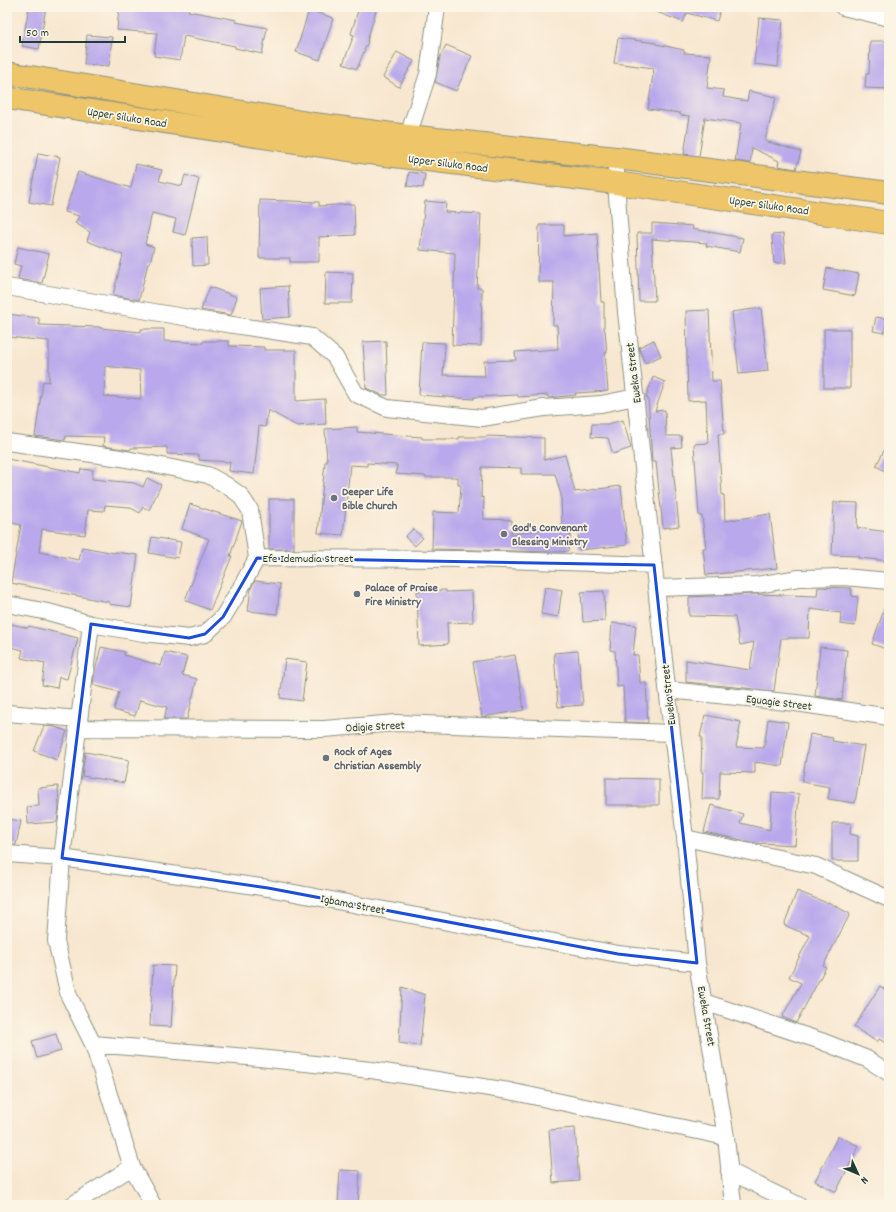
<svg xmlns="http://www.w3.org/2000/svg" width="896" height="1212" font-family="Dekko,sans-serif">
  <style>
    .building { fill: #b9a9ec; fill-rule: evenodd }
    .lines { fill: none; stroke-linecap: round; stroke-linejoin: round }
    .minor-casing { stroke: #8c9282; stroke-width: 18 }
    .primary-casing { stroke: #8c9282; stroke-width: 24 }
    .minor { stroke: #fff; stroke-width: 16 }
    .primary { stroke: #eec569; stroke-width: 22 }
    .marked { fill: none; stroke: #1d4ed8; stroke-width: 3; stroke-linejoin: round }
    .worship-dot { fill: #6b7280; stroke: #fcf5e5; stroke-width: 1.5 }
    .labels { text-anchor: middle; stroke-width: 3.5; stroke-linejoin: round; paint-order: stroke }
    .street-label { font-size: 12px; fill: #1f3d34; stroke: #fcf5e5 }
    .worship-label { font-size: 12px; font-weight: bold; fill: #5b616d; stroke: #fcf5e5; text-anchor: start }
  </style>
  <rect width="100%" height="100%" fill="#fcf5e5"/>
  <filter id="ink" filterUnits="userSpaceOnUse"><feTurbulence type="fractalNoise" baseFrequency=".025" numOctaves="2"/><feDisplacementMap in="SourceGraphic" scale="8" xChannelSelector="R" yChannelSelector="G"/><feConvolveMatrix kernelMatrix="1 2 1 2 8 2 1 2 1" color-interpolation-filters="sRGB"/></filter>
  <filter id="wash" filterUnits="userSpaceOnUse"><feTurbulence type="fractalNoise" baseFrequency=".012" numOctaves="4" result="noise"/><feDisplacementMap in="SourceGraphic" scale="16" xChannelSelector="R" yChannelSelector="G"/><feGaussianBlur stdDeviation="0.9" result="paint"/><feColorMatrix in="noise" values="0 0 0 0 0 0 0 0 0 0 0 0 0 0 0 0 0 1.4 0 .05"/><feComposite in="paint" operator="in"/></filter>
  <g filter="url(#wash)">
    <rect width="100%" height="100%" fill="#f8e7d0"/>
    <g id="blocks">
      <path class="building" d="M29,7H46L39,49L22,46Z
        M119,7L161,8V7H189L188,11L237,20L236,22L267,28L262,54L235,48V46L184,36L180,60L154,56L157,33L117,30Z
        M359,7H377L367,41H368L357,69L343,64L354,35L351,34Z
        M646,7H721L717,21L687,13L683,22L646,8Z
        M309,10L333,18L320,60L296,52Z
        M759,18L783,20L778,67L754,64Z
        M87,35L112,37L109,66L84,64Z
        M618,38L656,43V44L684,50V53L711,55L707,88L724,90L723,97L747,101L749,91L776,97L765,141L801,152L796,169L778,166L779,161L752,148L750,163L735,161L741,123L705,118L699,156L684,154L690,116L680,115V113L648,109L654,68L614,63Z
        M870,41H889V89L865,88L866,74H869Z
        M446,45L472,56L456,91L435,82L440,57Z
        M397,52L414,61L399,87L383,77Z
        M38,153L60,157L51,206L29,202Z
        M136,164L162,170L159,181L182,186L185,175L199,179L185,235L173,232L176,219L152,213L145,244L154,247L150,263H148L139,300L113,295L123,255L87,241L90,232L75,223L79,216L65,212L78,172L131,188Z
        M409,172L425,174L423,188L407,186Z
        M260,200L319,202V206L354,204L355,235L319,237V262H290V258H259Z
        M425,201L446,203L445,212L481,214L477,288H482L481,346L452,345L455,253L420,250Z
        M652,223L693,226L692,229L743,238L740,252L706,246L707,243L652,239L655,301H639L637,233H652Z
        M539,225H564V236L597,233L601,302H604V330H605L607,353H605L608,391L575,393L576,395L548,398V395L518,397V395L474,397V399L419,395L422,342L445,343L443,375L485,376L484,361L516,360L515,352L558,349L557,325H553L554,282H538Z
        M783,234L786,263H774L772,235Z
        M207,237L208,265L193,266L192,238Z
        M18,247L49,254L42,283L18,279L21,266L14,264Z
        M827,268L859,274L855,296L823,290Z
        M326,272L353,273L352,303H325Z
        M288,286L290,317L262,319L260,288Z
        M210,287L237,297L231,315L201,310Z
        M761,308L768,371L739,374L732,312Z
        M709,310L712,381H720L724,434H718L722,495H724L725,521L770,514L777,568L706,575L703,548H706L702,516H699L694,444L708,443L706,400L688,401L686,311Z
        M7,314L39,318V325L100,327V328L141,332V329H164V341L203,343V341H229V346L264,347V350H296V401L325,399L326,424L297,426L268,410L265,427L259,426L254,474L229,471L230,462L199,460V455L167,454V447L131,448L130,450L103,446L104,437L66,436L65,440L35,436L43,381L49,382V341L7,337ZM105,366L140,370L141,399L104,396Z
        M876,317L887,319L884,333L873,331Z
        M824,329H850V388H824Z
        M654,340L661,356L645,363L640,351L639,347Z
        M386,341L388,395H382L366,388L363,342Z
        M653,377L665,382L655,411L665,410L666,436H681L682,447L671,448L679,526L663,528L656,462H652L648,398L646,397Z
        M623,420L631,448L613,454L608,438L591,437L592,424H608Z
        M357,427V432L422,437V439H459V437H486V436L544,438V460L565,455L575,492L621,486L627,545L579,550L578,528L572,527L568,551L555,552L432,549L433,512L459,513L461,485H458V477H425V476L396,474L397,465L367,463V466L350,465L343,535L318,533L325,462H327L325,429ZM482,467L521,468V474H555L561,495L562,525L511,535L512,520L483,519L484,498L481,497Z
        M889,441V473L876,466Z
        M7,459L80,473L81,469L93,470L92,479L134,483L143,487L147,478L161,485L149,510L143,507L140,513L129,507L105,505L104,511L88,510L85,535L42,529L39,552L79,560L82,547L115,553V552L138,555L131,607L109,604V602L11,583L21,525L7,522Z
        M269,499H294V549H269Z
        M834,502L858,503L857,528L889,532V561L858,558V556L832,555Z
        M190,504L242,521L230,556H232L210,610L185,600L209,539L182,529Z
        M413,529L423,538L415,546L405,537Z
        M152,537L181,542L178,558L149,553Z
        M255,581L280,584L277,614L248,611L251,588Z
        M545,587L562,590L558,617L541,614Z
        M818,587L851,588L852,596L858,597L855,626L840,624L841,613L810,609L809,638H781L774,691L686,682V660L750,670L754,642L740,645L735,617L689,616V597L756,594L817,596Z
        M446,590V592L472,591L473,622L447,623L448,644L419,646L417,591Z
        M604,591L605,621L583,622L581,592Z
        M887,601H889V650L872,644Z
        M7,623L28,628L29,626L78,638L67,679L59,677L57,688L42,685L45,663L21,658L23,650L7,646Z
        M612,623L636,625L633,655H638L640,683H646L648,723L625,722L623,686L617,687L615,651L610,650Z
        M101,647L125,652L124,655L161,666L165,652L187,657L182,675L197,679L187,719H164L167,707L140,700L135,716L114,710L119,692L93,685L95,671Z
        M820,647L847,650L842,700L815,696Z
        M578,651L583,705L558,707L554,653Z
        M515,655L524,710L482,717L473,662Z
        M285,659L307,662L302,701L280,698Z
        M705,715L741,722L736,747L764,748L768,719L788,722L782,766L755,762V773L720,772L719,799H702L703,772H701L702,737H700Z
        M44,726L55,727L67,731L57,760L34,751Z
        M810,734L833,738L832,741L864,746L855,803L828,799L830,787L802,782Z
        M85,752L129,760L124,783L82,776Z
        M606,778L659,779V805H606Z
        M58,786L59,807L57,822L28,824L27,807L39,806L38,788Z
        M772,792L799,794L795,845L761,843V844L704,832L711,805L743,814L740,823L770,830Z
        M7,819L21,821L16,845H7Z
        M832,823H851L850,834L858,836V861H832Z
        M797,891L827,903L828,902L850,914L823,966L826,967L796,1023L782,1017L801,983L789,977L810,936L784,925Z
        M153,965L175,966L171,1027L150,1026Z
        M880,986L889,992V1045L879,1039L877,1042L854,1027Z
        M402,987L425,995L420,1046L399,1043Z
        M56,1034L61,1051L37,1058L32,1041Z
        M575,1128L579,1181L553,1183L549,1130Z
        M838,1136L859,1146L836,1192L815,1181Z
        M340,1170L360,1171L358,1205H338Z"/>
    </g>
  </g>
  <g filter="url(#ink)">
    <use href="#blocks" fill-opacity="0" stroke="#8c9282" stroke-width="1"/>
    <g class="lines">
      <defs>
        <path id="minor" d="M843,7L889,18
          M408,136L428,74L437,7
          M616,158V183L626,312L672,733L685,838L697,963L726,1137L733,1205
          M7,287L207,321L312,337L335,357L356,394L387,408L482,418L544,408L601,404L636,397
          M7,442L121,458L208,475L226,485L240,495L250,510L257,558
          M656,588L756,585L799,578L844,577L889,581
          M7,604L48,612L91,624L143,633L189,638L205,634L223,617L240,589L257,558L470,559L654,565
          M91,624L62,858L56,941L69,996L93,1044L132,1167L153,1205
          M668,690L796,703L889,717
          M7,713L79,719
          M77,728L324,729L396,723L672,733
          M685,838L816,866L889,899
          M7,854L62,858L268,888L618,954L697,963
          M704,1002L821,1041L867,1059L889,1073
          M93,1044L259,1058L371,1070L509,1091L726,1137
          M729,1171L798,1205
          M72,1205L132,1167"/>
        <path id="primary" d="M7,73L314,124L408,136L616,158L889,193
          M7,98L361,152L616,183L889,223"/>
      </defs>
      <use href="#minor" class="minor-casing"/>
      <use href="#primary" class="primary-casing"/>
      <use href="#minor" class="minor"/>
      <use href="#primary" class="primary"/>
    </g>
  </g>
  <path class="marked" d="M257,558L654,565L697,963L618,954L268,888L62,858L91,624L189,638L205,634L223,617Z"/>
  <g class="worship-dot">
    <circle cx="334" cy="498" r="4"/>
    <circle cx="504" cy="534" r="4"/>
    <circle cx="357" cy="594" r="4"/>
    <circle cx="326" cy="758" r="4"/>
  </g>
  <g class="labels">
    <g class="street-label">
      <text transform="translate(127 117) rotate(9)" y="4">Upper Siluko Road</text>
      <text transform="translate(448 163) rotate(7)" y="4">Upper Siluko Road</text>
      <text transform="translate(769 205) rotate(8)" y="4">Upper Siluko Road</text>
      <text transform="translate(633 373) rotate(-97)" y="4">Eweka Street</text>
      <text x="308" y="562">Efe Idemudia Street</text>
      <text transform="translate(668 695) rotate(-96)" y="4">Eweka Street</text>
      <text transform="translate(779 702) rotate(7)" y="4">Eguagie Street</text>
      <text transform="translate(375 726) rotate(-3)" y="4">Odigie Street</text>
      <text transform="translate(353 904) rotate(11)" y="4">Igbama Street</text>
      <text transform="translate(707 1016) rotate(80)" y="4">Eweka Street</text>
    </g>
    <g class="worship-label">
      <text x="342" y="495">Deeper Life<tspan x="342" dy="14">Bible Church</tspan></text>
      <text x="512" y="531">God's Convenant<tspan x="512" dy="14">Blessing Ministry</tspan></text>
      <text x="365" y="591">Palace of Praise<tspan x="365" dy="14">Fire Ministry</tspan></text>
      <text x="334" y="755">Rock of Ages<tspan x="334" dy="14">Christian Assembly</tspan></text>
    </g>
  </g>
  <rect width="896" height="1212" fill="none" stroke="#fcf5e5" stroke-width="24"/>
  <g transform="translate(858 1174) rotate(134)" stroke="#fcf5e5" stroke-width="3" paint-order="stroke">
  <path d="M0-3L7 15L0 10L-7 15Z" fill="#1f3d34"/>
  <text y="-6" font-size="11" font-weight="bold" text-anchor="middle" fill="#1f3d34">N</text>
  </g>
  <path d="M20 36v6h105v-6" fill="none" stroke="#1f3d34" stroke-width="2"/>
  <text x="26" y="36" font-size="12" fill="#1f3d34" stroke="#fcf5e5" stroke-width="3" paint-order="stroke">50 m</text>
</svg>
